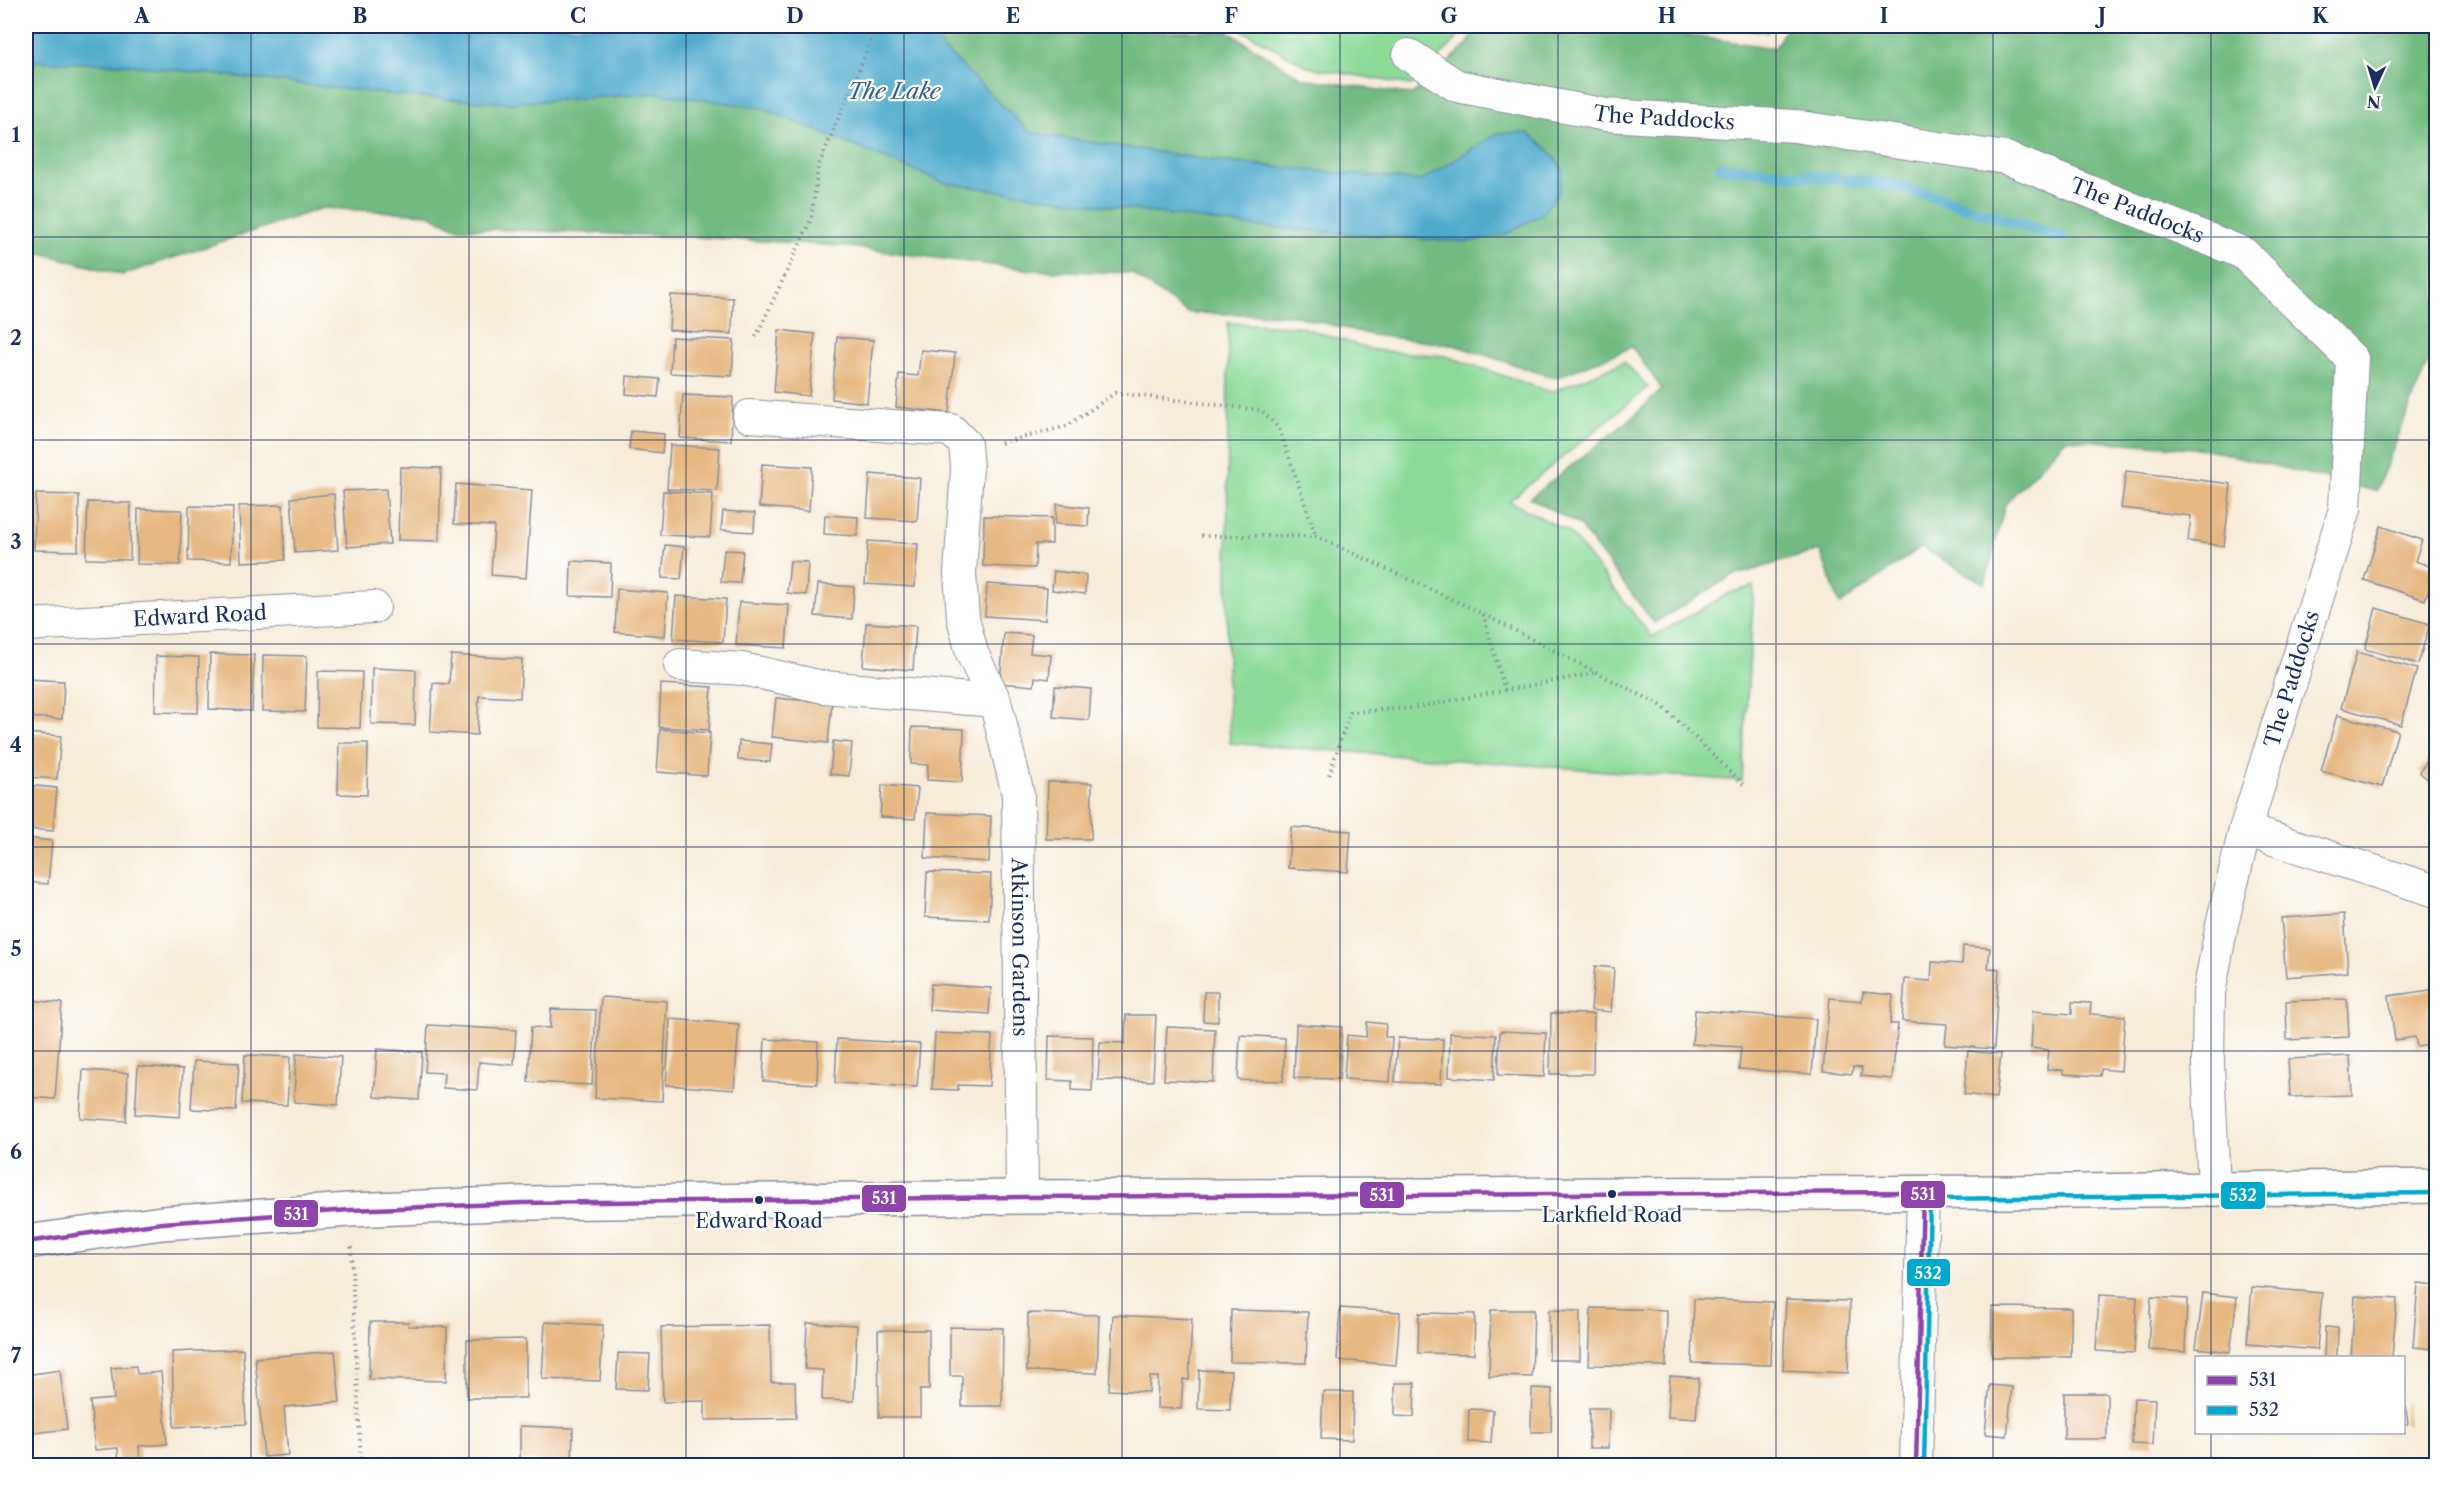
<svg xmlns="http://www.w3.org/2000/svg" width="2462" height="1491" font-family="'Libre Caslon Text',serif">
  <style>
    .green { fill: #8ddb98; stroke: #54857b; stroke-width: 1.5 }
    .forest { fill: #72bb80; stroke: #46756f; stroke-width: 1.5 }
    .water { fill: #4daacb; stroke: #346c94; stroke-width: 1.5 }
    .lines { fill: none; stroke-linecap: round; stroke-linejoin: round }
    .stream { stroke: #4daacb; stroke-width: 12 }
    .building { fill: #e6b983 }
    .minor-casing { stroke: #888e9b; stroke-width: 34 }
    .tertiary-casing { stroke: #888e9b; stroke-width: 36 }
    .path { stroke: #888e9b; stroke-width: 4; stroke-dasharray: 1.5 4.5; stroke-linecap: butt }
    .minor { stroke: #fff; stroke-width: 32 }
    .tertiary { stroke: #fff; stroke-width: 33 }
    .bus-1-casing { stroke: #fff; stroke-width: 9 }
    .bus-2-casing { stroke: #fff; stroke-width: 9 }
    .bus-1 { stroke: #8e44ad; stroke-width: 4.5 }
    .bus-2 { stroke: #00a9ce; stroke-width: 4.5 }
    .grid { fill: none; stroke: #1b2f5e; stroke-width: 1.5; stroke-opacity: 0.55 }
    .bus-dot { fill: #1b2f5e; stroke: #fff; stroke-width: 2 }
    .labels { text-anchor: middle; stroke-width: 4.5; stroke-linejoin: round; paint-order: stroke }
    .bus-label { font-size: 20px; fill: #1b2f5e; stroke: #fff }
    .street-label { font-size: 21px; fill: #1b2f5e; stroke: #fff }
    .water-label { font-size: 22px; font-style: italic; fill: #2f608a; stroke: #fff }
    .line-badge { stroke: #fff; stroke-width: 2 }
    .badge-label { font-size: 16px; text-anchor: middle; font-weight: bold; fill: #fff }
    .neatline { fill: none; stroke: #1b2f5e; stroke-width: 2 }
    .grid-label { font-size: 20px; text-anchor: middle; font-weight: bold; fill: #1b2f5e }
  </style>
  <rect width="100%" height="100%" fill="#fff"/>
  <filter id="ink" filterUnits="userSpaceOnUse"><feTurbulence type="fractalNoise" baseFrequency=".0167" numOctaves="2"/><feDisplacementMap in="SourceGraphic" scale="12" xChannelSelector="R" yChannelSelector="G"/><feConvolveMatrix kernelMatrix="1 2 1 2 8 2 1 2 1" color-interpolation-filters="sRGB"/></filter>
  <filter id="wash" filterUnits="userSpaceOnUse"><feTurbulence type="fractalNoise" baseFrequency=".008" numOctaves="4" result="noise"/><feDisplacementMap in="SourceGraphic" scale="24" xChannelSelector="R" yChannelSelector="G"/><feGaussianBlur stdDeviation="1.35" result="paint"/><feColorMatrix in="noise" values="0 0 0 0 0 0 0 0 0 0 0 0 0 0 0 0 0 1.4 0 .05"/><feComposite in="paint" operator="in"/></filter>
  <g filter="url(#wash)">
    <rect width="100%" height="100%" fill="#f6ecd8"/>
    <path class="green" d="M1235,26H1461L1456,40L1411,85L1308,67Z
      M1714,26H1771L1768,32Z
      M1228,323L1298,326L1373,350L1446,356L1551,392L1624,362L1648,387L1509,501L1569,532L1652,637L1730,593L1754,586L1742,781L1230,743L1227,680Z"/>
    <path class="forest" d="M920,26H1126L1145,32L1227,31L1302,78L1412,95L1468,44L1475,26H1623L1775,48L1787,26H2436V342L2376,491L2207,449L2066,439L2005,504L1985,584L1921,547L1840,605L1820,550L1730,577L1654,623L1579,525L1530,498L1633,417L1662,389L1632,347L1555,378L1454,345L1372,335L1292,315L1188,313L1131,273L1032,270L841,246L700,237L456,228L429,214L322,208L122,275L26,249V61L123,64L406,96L511,103L657,93L762,108L945,183L1249,226L1467,242L1498,133L1422,181L1216,161L1031,133Z"/>
    <path class="water" d="M26,26H920L1031,133L1216,161L1421,181L1498,133H1528L1549,150L1563,170L1559,192L1542,214L1505,235L1467,242L1249,226L945,183L762,108L657,93L511,103L406,96L123,64L26,61Z"/>
    <g class="lines">
      <path class="stream" d="M1721,167L1896,185L2061,237"/>
    </g>
    <g id="blocks">
      <path class="building" d="M671,295L733,298L732,334L669,330Z
        M779,330L815,334L809,396L774,392Z
        M672,337L734,340L732,376L670,373Z
        M837,337L873,340L867,403L832,399Z
        M921,350L955,353L949,413L896,407L899,374L918,376Z
        M627,376L660,379L658,397L626,394Z
        M683,395L733,397L731,441L680,438Z
        M631,431L664,434L662,453L629,449Z
        M670,445L720,448L717,491L667,489Z
        M762,464L812,467L809,511L759,507Z
        M400,467L441,468L439,541L398,540Z
        M2126,471L2231,484L2224,546L2188,541L2191,516L2121,508Z
        M870,474L920,478L917,521L867,518Z
        M456,484L532,490L526,578L491,575L494,526L454,524Z
        M386,489L390,544L347,547L343,491Z
        M663,491L713,494L710,537L660,535Z
        M36,494L79,495L78,551L34,550Z
        M334,494L338,550L295,553L291,498Z
        M88,502L131,503L130,560L86,559Z
        M1057,504L1089,508L1088,526L1055,524Z
        M283,505L285,560L241,562L239,506Z
        M189,506L233,507L231,562L188,561Z
        M138,509L182,510L180,565L137,564Z
        M723,511L755,513L754,532L721,530Z
        M825,515L858,517L857,536L824,534Z
        M984,516L1052,518V544H1036L1035,568L983,566Z
        M2381,526L2422,540L2415,561L2436,568L2425,600L2364,580Z
        M868,541L918,544L915,587L865,584Z
        M665,545L684,547L681,579L662,578Z
        M724,550L743,551L740,583L721,582Z
        M571,561L611,563L610,597L570,596Z
        M790,561L808,562L806,595L787,593Z
        M1054,571L1086,575L1085,594L1052,590Z
        M818,584L854,587L852,619L815,616Z
        M987,584L1047,588L1045,620L985,616Z
        M617,589L668,593L665,636L615,632Z
        M676,596L726,599L723,642L673,639Z
        M739,602L789,605L786,648L736,645Z
        M2376,608L2430,624L2418,664L2365,649Z
        M866,623L916,626L913,670L863,666Z
        M1004,633L1032,635L1030,653L1051,655L1049,679L1035,677L1034,686L1000,683Z
        M2357,652L2417,669L2401,725L2341,708Z
        M210,654L254,655L252,711L209,709Z
        M263,655L307,656L305,712L262,711Z
        M451,655L522,659L520,698L479,696L477,735L430,732L433,683L449,684Z
        M156,656L199,657L198,713L155,712Z
        M372,668L416,670L415,725L371,724Z
        M318,671L362,672L360,728L317,727Z
        M26,679L64,681L62,719L26,717Z
        M661,684L712,687L709,730L659,727Z
        M1055,686L1091,689L1089,720L1053,717Z
        M776,698L832,703L828,743L772,737Z
        M2337,715L2398,731L2382,787L2321,771Z
        M912,727L964,729L962,782L927,780L928,765L911,764Z
        M660,729L710,733L707,776L657,772Z
        M26,733L61,736L57,779L26,777Z
        M739,741L772,744L770,762L738,760Z
        M833,741L852,743L849,776L830,774Z
        M339,743H368L367,795L338,794Z
        M2436,750V786L2419,772Z
        M1048,782L1092,783L1091,839H1046Z
        M26,785L57,788L53,831L26,829Z
        M882,785L918,788L915,819L880,817Z
        M927,813L991,816L989,862L925,858Z
        M1291,827L1351,831L1348,872L1288,868Z
        M26,838L52,841L48,884L26,882Z
        M927,872L991,874L989,920L925,917Z
        M2344,914L2348,972L2286,977L2281,918Z
        M1963,946L1990,948L1988,968L1999,969L1994,1049L1945,1045L1947,1024L1902,1021L1905,979L1931,981L1932,962L1962,964Z
        M1595,966L1614,968L1611,1012L1591,1010Z
        M931,984L991,988L989,1014L929,1010Z
        M2436,989V1044L2417,1047L2415,1037L2395,1040L2389,996Z
        M1204,992H1218V1022L1203,1021Z
        M1863,992L1893,995L1890,1024H1898L1892,1079L1861,1076L1862,1068L1853,1067L1852,1074L1823,1071L1830,998L1862,1001Z
        M601,997L667,1001L662,1101L595,1098Z
        M2347,999L2349,1037L2287,1040L2286,1001Z
        M26,1000L62,1003L55,1099L26,1097Z
        M2072,1002L2091,1003L2090,1014L2125,1016L2121,1071L2101,1069L2100,1076L2063,1074V1070L2047,1069L2049,1050L2031,1048L2033,1011L2072,1014Z
        M551,1009L596,1010L592,1085L528,1082L531,1027L550,1028Z
        M1695,1010L1816,1019L1812,1074L1739,1069L1741,1047L1692,1044Z
        M1551,1013L1594,1014L1593,1074H1550Z
        M1126,1015H1156L1153,1081L1098,1080L1100,1042L1125,1043Z
        M670,1019L739,1024L734,1090L666,1085Z
        M1367,1022L1386,1024L1385,1037H1392L1390,1082L1344,1079L1347,1035L1366,1037Z
        M1296,1024L1342,1027L1339,1079L1294,1078Z
        M428,1025L516,1030L514,1065L479,1062L477,1090L443,1088L444,1073L425,1072Z
        M1167,1027L1215,1029L1213,1082L1164,1080Z
        M1500,1031L1546,1033L1544,1077L1498,1075Z
        M935,1033L992,1035L989,1086L958,1085V1090L932,1089Z
        M1450,1033L1496,1035L1494,1080L1449,1077Z
        M1240,1035L1285,1038L1283,1081L1238,1080Z
        M1049,1036L1093,1037L1092,1091L1072,1090V1081L1048,1080Z
        M1398,1038L1443,1039L1441,1084L1395,1082Z
        M765,1039L818,1042L817,1084L763,1081Z
        M837,1039L920,1044L917,1087L835,1083Z
        M377,1049L422,1052L419,1100L374,1097Z
        M1968,1051L2001,1054L1996,1098L1964,1094Z
        M296,1054L341,1057L338,1105L294,1102Z
        M245,1055L290,1057L287,1105L242,1103Z
        M2350,1056L2352,1095L2290,1097L2288,1059Z
        M194,1061L239,1063L236,1111L191,1109Z
        M138,1066L183,1069L180,1117L135,1114Z
        M83,1070L128,1073L126,1121L80,1118Z
        M2418,1283L2436,1285V1349L2413,1347Z
        M2252,1287L2322,1293L2317,1350L2247,1344Z
        M2203,1293L2237,1297L2230,1352L2196,1348Z
        M2099,1295L2137,1297L2134,1353L2096,1351Z
        M2355,1296L2397,1299L2392,1358H2351Z
        M2151,1297L2187,1299L2185,1352L2148,1350Z
        M1694,1299L1773,1302L1771,1365L1692,1363Z
        M1786,1299L1850,1301L1848,1373L1783,1370Z
        M1992,1307L2071,1308V1357H1992Z
        M1340,1308L1400,1312L1396,1365L1337,1360Z
        M1591,1308L1667,1310L1666,1366L1589,1365Z
        M1231,1310L1308,1312L1306,1363L1230,1362Z
        M1491,1310H1534L1532,1377L1489,1376Z
        M1549,1310L1580,1311V1360H1549Z
        M1028,1313L1099,1315L1097,1373L1027,1371Z
        M1419,1313L1475,1314L1474,1354L1418,1353Z
        M1113,1315L1192,1319L1189,1380L1183,1379L1181,1409L1157,1408L1158,1377H1150L1149,1392L1109,1390Z
        M370,1322H409L408,1326L447,1327L446,1381L369,1379Z
        M545,1322L603,1325L600,1381L542,1379Z
        M807,1323L857,1325L854,1401L822,1400L823,1370L805,1369Z
        M770,1325L771,1382H795L796,1418L705,1420V1401L663,1402L661,1327Z
        M950,1327L1003,1328L1002,1406H962V1376H950Z
        M2325,1327L2338,1328L2337,1358H2324Z
        M878,1330H929V1390H920V1417H879Z
        M526,1339V1398H467V1340Z
        M243,1349L246,1424L174,1427L172,1352Z
        M335,1351L340,1402L284,1407L288,1455L264,1457L255,1358Z
        M618,1353L650,1354L648,1390L616,1389Z
        M136,1366L137,1374L161,1372L167,1444L139,1446L140,1461L119,1463L118,1448L95,1450L90,1401L114,1399L111,1368Z
        M60,1370L67,1429L26,1434V1375Z
        M1199,1370L1231,1371L1230,1410L1198,1409Z
        M1670,1376L1699,1378L1696,1419L1668,1417Z
        M1395,1383H1415L1414,1417L1395,1416Z
        M1990,1385L2012,1387L2007,1436L1985,1434Z
        M1532,1388L1552,1389L1551,1432H1531Z
        M1323,1392H1353L1352,1440L1321,1439Z
        M2064,1393H2107V1439H2064Z
        M2134,1398L2155,1399L2153,1445L2132,1444Z
        M2405,1402L2408,1424H2404V1403Z
        M1589,1408H1609L1608,1448H1589Z
        M1469,1409L1493,1410L1491,1443L1468,1442Z
        M520,1426L573,1428L572,1466H539L538,1461H520Z
        M1796,1457L1830,1459V1466H1795Z"/>
    </g>
  </g>
  <g filter="url(#ink)">
    <use href="#blocks" fill-opacity="0" stroke="#888e9b" stroke-width="1.5"/>
    <g class="lines">
      <defs>
        <g id="minor">
          <path id="s1" d="M1409,55L1457,86L1606,115L1794,126L2006,158L2243,253L2352,359L2345,509L2245,830"/>
          <path id="s2" d="M749,416L951,430L965,444L967,468L960,573L963,618L972,653L995,701L1018,794L1022,1197"/>
          <path id="s3" d="M26,625L374,607"/>
          <path d="M680,665L743,669L823,687L995,701"/>
          <path d="M2214,1188L2208,1064L2209,993L2222,924L2245,830L2436,891"/>
          <path d="M1916,1466L1923,1192"/>
        </g>
        <path id="tertiary" d="M26,1242L162,1223L350,1210L522,1203L1022,1197L2011,1192L2436,1186"/>
      </defs>
      <use href="#minor" class="minor-casing"/>
      <use href="#tertiary" class="tertiary-casing"/>
      <path class="path" d="M756,337L811,220L818,167L877,26
        M1001,443L1067,426L1115,393L1261,410L1279,428L1316,536
        M1201,536H1316L1473,609L1662,706L1746,787
        M1483,614L1505,691
        M1329,775L1350,712L1412,708L1596,673
        M351,1247L361,1466"/>
      <use href="#minor" class="minor"/>
      <use href="#tertiary" class="tertiary"/>
      <defs>
        <path id="bus-1" d="M26,1242L162,1223L350,1210L522,1203L1022,1197L1923,1192L1916,1466"/>
        <path id="bus-2" d="M1924,1466L1930,1199L2436,1193"/>
      </defs>
      <use href="#bus-1" class="bus-1-casing"/>
      <use href="#bus-2" class="bus-2-casing"/>
      <use href="#bus-1" class="bus-1"/>
      <use href="#bus-2" class="bus-2"/>
    </g>
  </g>
  <path class="grid" d="M251,26V1466M469,26V1466M686,26V1466M904,26V1466M1122,26V1466M1340,26V1466M1558,26V1466M1776,26V1466M1993,26V1466M2211,26V1358M26,237H2436M26,440H2436M26,644H2436M26,847H2436M26,1051H2436M26,1254H2436M2211,1432V1466"/>
  <g class="bus-dot">
    <circle cx="1612" cy="1194" r="5"/>
    <circle cx="759" cy="1200" r="5"/>
  </g>
  <g class="labels">
    <g class="bus-label">
      <text x="1612" y="1222">Larkfield Road</text>
      <text x="759" y="1228">Edward Road</text>
    </g>
    <g class="street-label">
      <text dy="7" stroke="none"><textPath href="#s1" startOffset="267">The Paddocks</textPath></text>
      <text dy="7" stroke="none"><textPath href="#s1" startOffset="753">The Paddocks</textPath></text>
      <text dy="7" stroke="none"><textPath href="#s3" startOffset="174">Edward Road</textPath></text>
      <text transform="translate(2292 679) rotate(-73)" y="7">The Paddocks</text>
      <text dy="7" stroke="none"><textPath href="#s2" startOffset="735">Atkinson Gardens</textPath></text>
    </g>
    <g class="water-label">
      <text x="894" y="99">The Lake</text>
    </g>
  </g>
  <g class="line-badge">
    <rect x="1900" y="1180" width="46" height="29" rx="6" fill="#8e44ad"/>
    <rect x="1359" y="1181" width="46" height="28" rx="6" fill="#8e44ad"/>
    <rect x="2220" y="1181" width="46" height="29" rx="6" fill="#00a9ce"/>
    <rect x="861" y="1184" width="46" height="29" rx="6" fill="#8e44ad"/>
    <rect x="273" y="1199" width="46" height="29" rx="6" fill="#8e44ad"/>
    <rect x="1906" y="1258" width="45" height="29" rx="6" fill="#00a9ce"/>
  </g>
  <g class="badge-label">
    <text x="1923" y="1200">531</text>
    <text x="1382" y="1201">531</text>
    <text x="2243" y="1201">532</text>
    <text x="884" y="1204">531</text>
    <text x="296" y="1220">531</text>
    <text x="1928" y="1279">532</text>
  </g>
  <rect width="2462" height="1491" fill="none" stroke="#fff" stroke-width="66"/>
  <rect x="2195" y="1356" width="210" height="78" fill="#ffffff" stroke="#a4acbf" stroke-width="1.5"/>
  <rect x="2207" y="1376" width="30" height="9" fill="#8e44ad" stroke="#a4acbf" stroke-width="1.5"/>
  <text x="2249" y="1386" font-size="18" fill="#1b2f5e">531</text>
  <rect x="2207" y="1406" width="30" height="9" fill="#00a9ce" stroke="#a4acbf" stroke-width="1.5"/>
  <text x="2249" y="1416" font-size="18" fill="#1b2f5e">532</text>
  <g transform="translate(2375 87) rotate(184)" stroke="#ffffff" stroke-width="4.5" paint-order="stroke">
  <path d="M0-4.5L10 22L0 15L-10 22Z" fill="#1b2f5e"/>
  <text y="-9" font-size="16" font-weight="bold" text-anchor="middle" fill="#1b2f5e">N</text>
  </g>
  <rect x="33" y="33" width="2396" height="1425" class="neatline"/>
  <g class="grid-label">
    <text x="142" y="23">A</text>
    <text x="360" y="23">B</text>
    <text x="578" y="23">C</text>
    <text x="795" y="23">D</text>
    <text x="1013" y="23">E</text>
    <text x="1231" y="23">F</text>
    <text x="1449" y="23">G</text>
    <text x="1667" y="23">H</text>
    <text x="1884" y="23">I</text>
    <text x="2102" y="23">J</text>
    <text x="2320" y="23">K</text>
    <text x="16" y="142">1</text>
    <text x="16" y="345">2</text>
    <text x="16" y="549">3</text>
    <text x="16" y="752">4</text>
    <text x="16" y="956">5</text>
    <text x="16" y="1159">6</text>
    <text x="16" y="1363">7</text>
  </g>
</svg>
